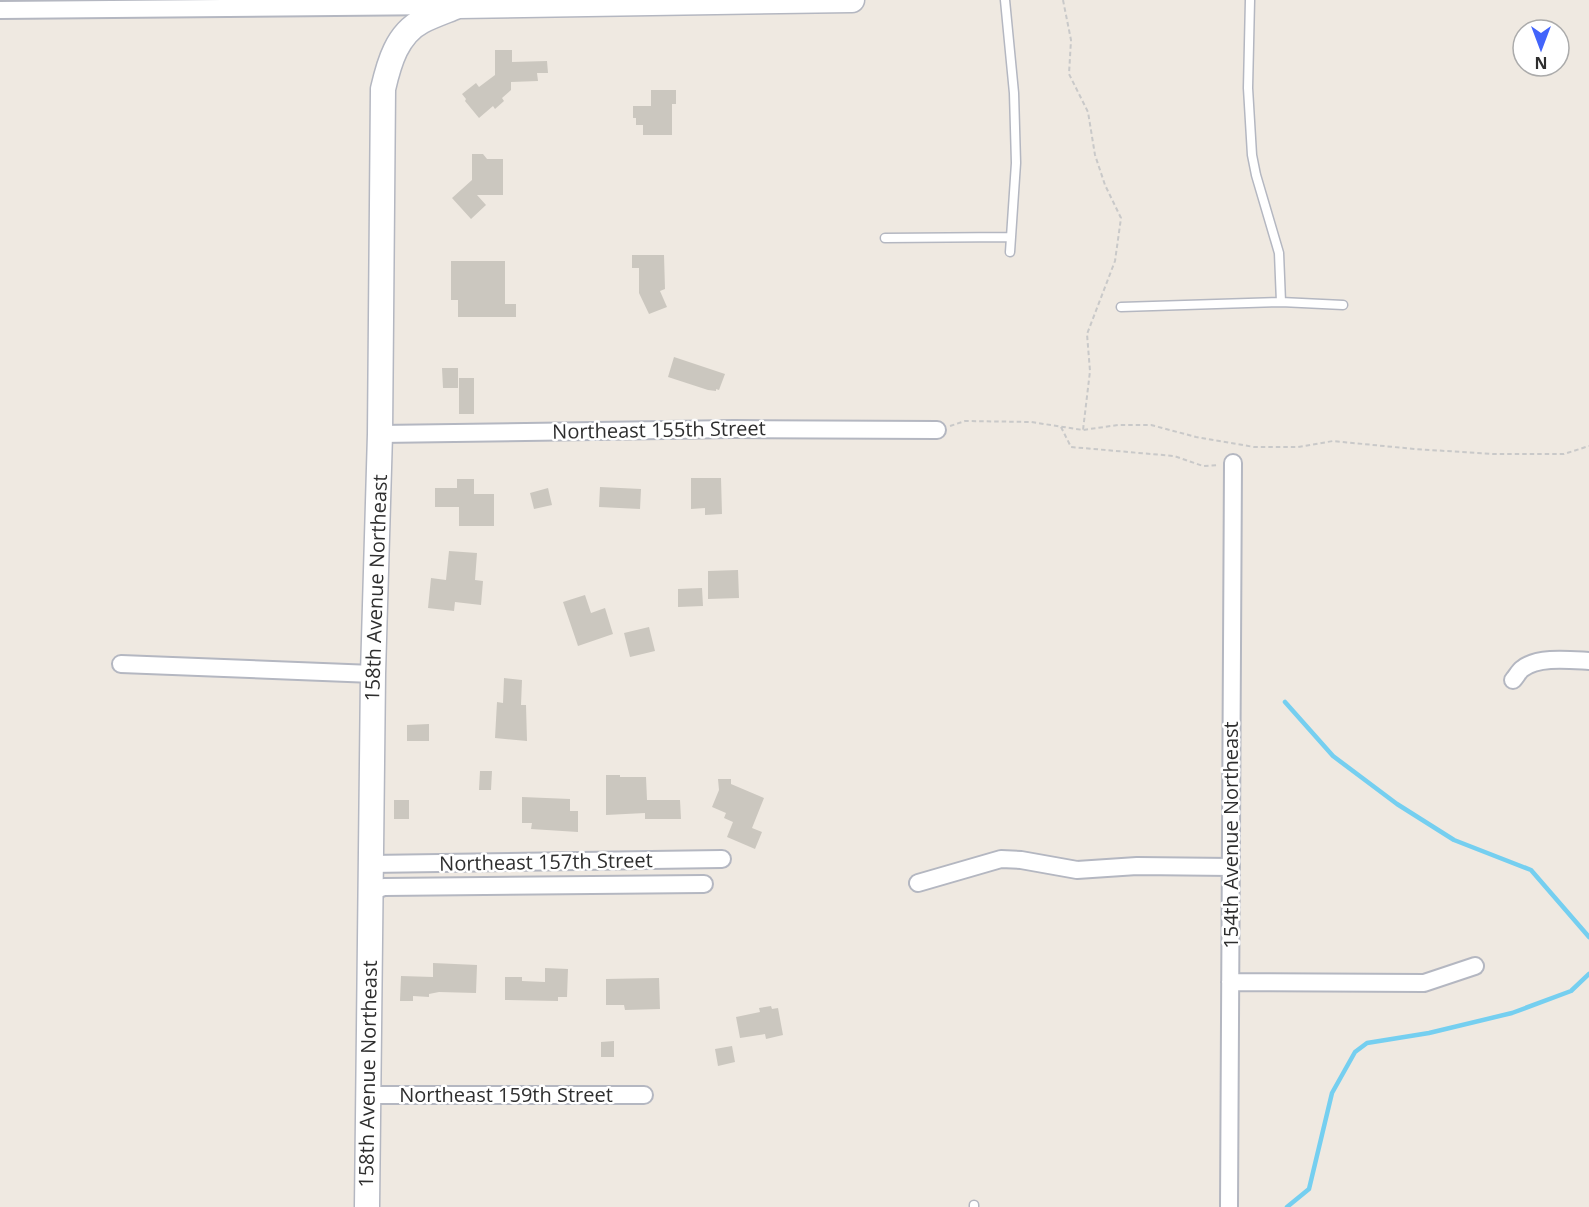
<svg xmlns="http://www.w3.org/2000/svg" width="1589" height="1207" font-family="'Open Sans',sans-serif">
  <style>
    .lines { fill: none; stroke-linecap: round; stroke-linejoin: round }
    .stream { stroke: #75cff0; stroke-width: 4.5 }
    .building { fill: #cbc7bf }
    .lane-casing { stroke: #b4b7c1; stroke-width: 11 }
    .street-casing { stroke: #b4b7c1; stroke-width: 20 }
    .secondary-casing { stroke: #b4b7c1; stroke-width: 27 }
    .path { stroke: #c9c9c9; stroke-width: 2; stroke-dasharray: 4.5 3; stroke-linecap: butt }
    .lane { stroke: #fff; stroke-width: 8 }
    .street { stroke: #fff; stroke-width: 16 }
    .secondary { stroke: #fff; stroke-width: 24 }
    .labels { text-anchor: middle; stroke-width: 5; stroke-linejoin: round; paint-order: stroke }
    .street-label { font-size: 20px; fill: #2e2e2e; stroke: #fff }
  </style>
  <rect width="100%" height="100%" fill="#efe9e1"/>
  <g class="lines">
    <path class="stream" d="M1285,702L1333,756L1397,804L1454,840L1531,870L1589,937
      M1287,1207L1309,1189L1332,1093L1355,1052L1367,1043L1429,1033L1512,1013L1571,991L1589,974"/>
  </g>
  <path class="building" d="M495,50H512V62L547,61L548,73H537L538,81L511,82V90L502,98L504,101L495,109L493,106L479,118L465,101L466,99L462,94L476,83L479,87L495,75Z
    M651,90H676V104H672V135H643V125H636V118H633V106H651Z
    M472,154H483L487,159H503V195H477L486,205L471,219L452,198L472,180Z
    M632,255H664L665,289L660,291L667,307L649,314L639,293V268H632Z
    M451,261H505V304H516V317H458V300H451Z
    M674,357L725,374L719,390L716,389V391L708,390L668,377Z
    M442,368H458V388H443Z
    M459,378H474V414H459Z
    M691,478H721L722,514L705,515V508L691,509Z
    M457,479H474V494H494V526H459V507H435V488H457Z
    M600,487L641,489L640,509L599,507Z
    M548,488L552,505L534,509L530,493Z
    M449,551L477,553L475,580L483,581L481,605L455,602L454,611L428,608L431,578L446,580Z
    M738,570L739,598L708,599V571Z
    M702,588L703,606L678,607V589Z
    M585,595L591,613L605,608L613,634L578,646L563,602Z
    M649,627L655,651L630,657L624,633Z
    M504,678L522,680L521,705H526L527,741L495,738L497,702L503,703Z
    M429,724V741H407V725Z
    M480,771H492L491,790H479Z
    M606,775H620V777H646L647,800H680L681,819H645V813L606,815Z
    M718,779H731V784L764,798L752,828L762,832L755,849L727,837L733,822L724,818L726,813L712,807L719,790Z
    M522,797L570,799V811H578V832L531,829L532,823H522Z
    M394,800H409V819H394Z
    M433,963L477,965L476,993L439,992L429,994V997L413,996V1001H400L401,976L433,977Z
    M545,968L568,969L567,997H558V1001L505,1000V977H522V981L545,982Z
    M659,978L660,1009L625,1010L624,1005H606V979Z
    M771,1006L772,1009L778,1008L783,1035L766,1039L765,1034L740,1038L736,1017L760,1012L759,1008Z
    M614,1041V1057H601V1042Z
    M732,1046L735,1062L718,1066L715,1049Z"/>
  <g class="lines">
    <defs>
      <path id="lane" d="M1005,0L1014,93L1016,163L1010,252
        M1250,0L1248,88L1252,155L1256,175L1279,253L1281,302
        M885,238L1011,237
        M1121,307L1281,302L1343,305
        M974,1207V1205"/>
      <path id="street" d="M0,10L445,6
        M380,434L734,429L937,430
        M121,664L373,674
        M1513,680C1516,677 1519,671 1522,669C1537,656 1571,660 1589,661
        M370,864L722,859
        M918,883L1001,859L1021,860L1077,870L1137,866L1231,867
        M370,892L384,887L704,884
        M1230,982L1424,983L1475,966
        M368,1095H644
        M1229,1207L1233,463"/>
      <path id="secondary" d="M367,1207L373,674L380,434L383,89C389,63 397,34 422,21C434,15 446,11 458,6L852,0"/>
    </defs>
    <use href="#lane" class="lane-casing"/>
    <use href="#street" class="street-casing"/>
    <use href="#secondary" class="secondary-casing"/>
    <path class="path" d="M1063,0L1071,40L1069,74L1088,112L1095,155L1105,185L1121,218L1115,261L1087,334L1090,371L1083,430
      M950,426L965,421L1031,422L1083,430L1118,425H1151L1196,437L1254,447H1298L1333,441L1414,449L1494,454H1564L1589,446
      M1061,427L1071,447L1174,456L1203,466L1218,465"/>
    <use href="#lane" class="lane"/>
    <use href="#street" class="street"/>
    <use href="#secondary" class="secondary"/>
  </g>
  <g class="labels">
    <g class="street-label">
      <text transform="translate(659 430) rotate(-1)" y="7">Northeast 155th Street</text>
      <text transform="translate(376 588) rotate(-88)" y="7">158th Avenue Northeast</text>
      <text transform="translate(1231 835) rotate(-90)" y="7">154th Avenue Northeast</text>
      <text transform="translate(546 862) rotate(-1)" y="7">Northeast 157th Street</text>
      <text transform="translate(368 1074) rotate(-89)" y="7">158th Avenue Northeast</text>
      <text x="506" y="1102">Northeast 159th Street</text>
    </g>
  </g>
  <g transform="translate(1541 48) rotate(180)"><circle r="28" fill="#ffffff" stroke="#ababab" stroke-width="1.5"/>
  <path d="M0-4.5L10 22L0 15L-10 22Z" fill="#4264fb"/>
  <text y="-9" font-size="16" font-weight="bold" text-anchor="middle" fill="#2e2e2e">N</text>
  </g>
</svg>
